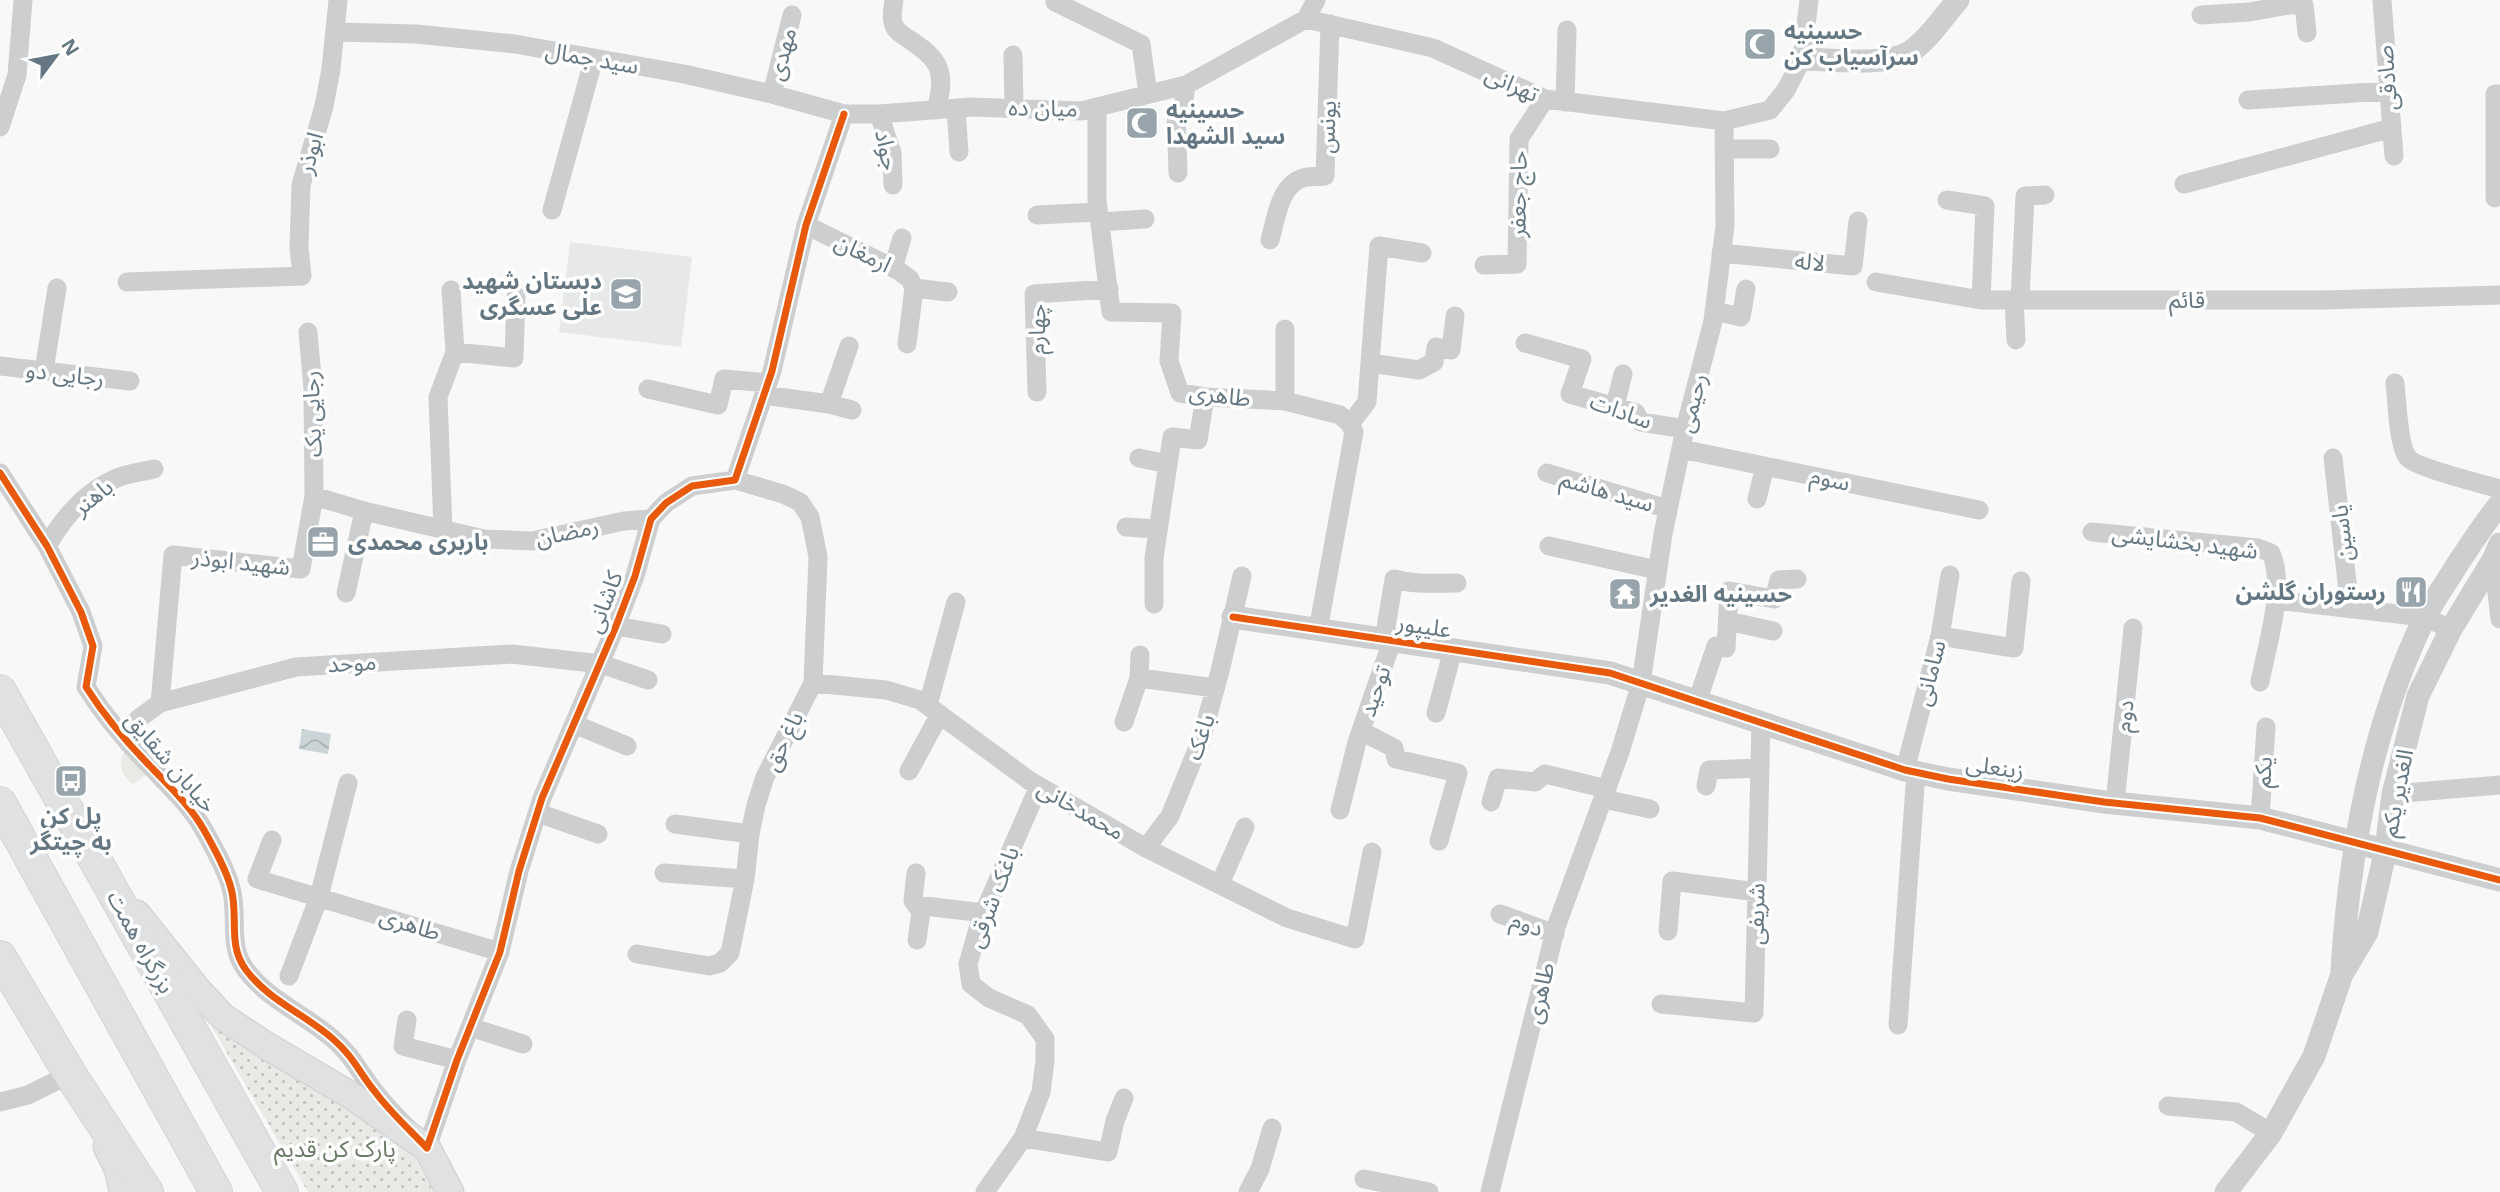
<svg xmlns="http://www.w3.org/2000/svg" width="2500" height="1192" font-family="'Open Sans','Noto Sans Arabic',sans-serif">
  <style>
    .built { fill: #e7e9e8 }
    .green { fill: #e7eae5 }
    .park { fill: url(#park-dots) }
    .water { fill: url(#water-waves) }
    .lines { fill: none; stroke-linecap: round; stroke-linejoin: round }
    .secondary-casing { stroke: #d4d5d6; stroke-width: 29 }
    .trunk-casing { stroke: #d4d5d5; stroke-width: 34 }
    .minor { stroke: #cdcecf; stroke-width: 19 }
    .tertiary { stroke: #cdcecf; stroke-width: 23 }
    .secondary { stroke: #e0e1e2; stroke-width: 26 }
    .trunk { stroke: #e0e1e2; stroke-width: 32 }
    .cycleway-casing { stroke: #fff; stroke-width: 11 }
    .cycleway { stroke: #e8590c; stroke-width: 7 }
    .labels { text-anchor: middle; stroke-width: 7; stroke-linejoin: round; paint-order: stroke }
    .poi-label { font-size: 23px; font-weight: bold; fill: #647782; stroke: #fff; text-anchor: start }
    .street-label { font-size: 23px; fill: #647782; stroke: #fff }
    .park-label { font-size: 23px; fill: #687a63; stroke: #fff }
  </style>
  <defs>
    <pattern id="park-dots" width="8" height="8" patternUnits="userSpaceOnUse" patternTransform="scale(1.75)"><rect width="8" height="8" fill="#e7eae5"/><path d="M2 2h.1M6 6h.1" fill="none" stroke="#bfc2bf" stroke-width="1.8" stroke-linecap="round"/></pattern>
    <pattern id="water-waves" width="16" height="10" patternUnits="userSpaceOnUse" patternTransform="scale(1.75)"><rect width="16" height="10" fill="#cbd5d7"/><path d="M0 5q4-4 8 0t8 0" fill="none" stroke="#a8b2b4"/></pattern>
  </defs>
  <rect width="100%" height="100%" fill="#f8f8f8"/>
  <path class="built" d="M570,242L692,257L681,347L559,332Z"/>
  <path class="green" d="M126,749L149,773L133,784C121,777 117,760 126,749Z"/>
  <path class="park" d="M195,998L411,1151L434,1192H308Z"/>
  <path class="water" d="M302,729L331,734L328,754L299,749Z"/>
  <g class="lines">
    <defs>
      <path id="secondary" d="M137,914L197,989L223,1017L267,1046L352,1096L427,1148L450,1192
        M107,1147L118,1169L123,1192"/>
      <path id="trunk" d="M0,691L282,1192
        M0,803L216,1192
        M0,957L70,1074L147,1192"/>
    </defs>
    <use href="#secondary" class="secondary-casing"/>
    <use href="#trunk" class="trunk-casing"/>
    <path class="minor" d="M894,0C893,7 891,15 893,22C894,30 901,34 907,38C940,59 947,71 936,110
      M1056,0L1055,2L1141,44L1148,94
      M2382,0L2394,156
      M2201,15L2249,12L2289,5H2304L2307,33
      M1306,19L1433,48L1545,99L1724,121L1770,110L1786,90L1802,59L1809,0
      M1306,19L1316,0
      M335,32L416,34L515,44L684,74L772,94L844,114H879L972,107L1081,111L1186,85L1306,19
      M1013,55L1014,108
      M772,94L792,15
      M2248,100L2388,91
      M1565,102L1567,30
      M1097,107V200L1111,312L1172,313L1169,361L1180,393L1205,397L1285,401L1340,415L1350,424L1354,432L1318,630
      M956,108L959,152
      M879,114L892,153L893,185
      M0,127L17,75L23,0
      M1724,149H1770
      M1178,173L1176,111L1183,106L1186,85
      M2184,184L2392,128
      M2495,198V94H2500
      M1947,200L1985,206L1981,300
      M552,210L594,58
      M1037,215L1098,212
      M1100,222L1145,219
      M806,225L899,271L910,279L914,288
      M1270,240C1276,220 1279,185 1303,178C1309,176 1318,177 1325,176L1330,24
      M1721,253L1853,266L1858,221
      M1484,265L1517,264L1519,139L1545,99
      M893,268L902,238
      M127,282L302,276L299,247L301,185L324,106L331,69L338,0
      M1876,282L1981,300H2324L2500,295
      M914,288L948,292
      M2014,300L2016,340
      M2020,300L2025,196L2045,195
      M1714,311L1741,317L1746,289
      M1525,343L1582,359L1570,394L1636,413L1641,422L1685,429
      M907,344L914,288
      M455,352L514,358L516,296
      M1370,363L1419,370L1434,362L1436,347L1451,350L1455,316
      M0,366L130,381
      M44,371L57,288
      M2395,383C2397,400 2398,446 2408,458C2417,468 2483,484 2500,489
      M648,389L718,405L724,379L768,383
      M1037,392L1034,294L1109,289
      M764,395L829,404L852,410
      M1285,401V329
      M829,404L849,346
      M1615,406L1623,374
      M1350,424L1367,402L1379,246L1422,253
      M1681,449L1979,510
      M1139,458L1168,464
      M2333,458L2350,609
      M0,473L47,546L81,612L93,646L86,687C105,717 128,744 153,769C171,788 191,807 204,830C214,848 226,869 231,888C239,916 227,945 246,970C268,1000 306,1015 333,1039C354,1057 360,1074 376,1093C391,1113 410,1130 427,1148L457,1060L500,952L519,871L542,798L616,626L635,576L651,519L666,503L692,486L735,480L772,371L806,225L844,114
      M1547,473L1668,509
      M314,496L364,511L484,539L532,541L624,521L651,519
      M1757,499L1765,466
      M1126,527L1158,529
      M443,530L438,397L455,352L451,290
      M2092,532L2258,548L2271,553C2286,587 2267,645 2260,682
      M47,546C63,518 86,491 117,478C128,473 142,472 154,469
      M1549,546L1657,570
      M2493,560L2500,619
      M346,593L364,511
      M2275,600L2424,617L2451,629
      M1154,604V558L1172,437L1198,440L1205,397
      M1728,621L1773,631
      M616,626L662,634
      M1940,636L2014,648L2021,581
      M1384,640L1394,579C1415,585 1435,583 1457,583
      M1139,678L1215,688
      M813,683L886,690L920,700L1030,781L1146,848L1287,918L1355,939L1372,852
      M1697,702L1716,646L1726,648L1729,591L1774,599L1779,580L1797,579
      M160,703L173,555L301,569L314,496L313,389L308,332
      M928,705L956,602
      M1436,713L1453,650
      M1124,722L1139,678L1140,655
      M574,724L627,746
      M1361,731L1394,748L1396,759L1458,773L1439,841
      M128,743L138,719L160,703L296,667L512,654L601,664L648,680
      M1905,770L1940,636L1950,575
      M909,771L940,714
      M1706,786L1709,770L1760,768
      M2393,794L2500,785
      M1604,799L1650,809
      M1491,802L1498,778L1535,782L1545,774L1607,789
      M2115,803L2133,628
      M1340,810L1357,742L1392,641
      M538,813L598,834
      M2260,818L2266,727
      M675,824L750,834
      M272,840L257,879L500,952
      M1146,848L1170,816L1201,740L1220,671L1242,576
      M664,873L745,879
      M916,873L913,901L921,912L917,940
      M1220,884L1245,827
      M916,905L984,913
      M1500,914L1555,934
      M1668,931L1672,881L1757,892
      M637,954L709,966L720,963L730,953L745,879L750,834L756,805L765,777L813,683L818,557L810,517L800,502L783,494L735,480
      M289,976L319,897L348,783
      M1661,1004L1754,1013L1761,722
      M407,1020L403,1046L457,1060
      M1898,1025L1916,772
      M470,1027L523,1044
      M0,1102L28,1095L70,1074
      M2168,1106L2236,1112L2271,1133
      M1023,1138L1108,1152L1115,1121L1124,1098
      M1364,1179L1429,1192
      M985,1192L1023,1138L1041,1092L1045,1061V1039L1028,1015L989,998L971,984L968,964L981,919L1039,786
      M1248,1192L1260,1169L1272,1128
      M1490,1192L1556,927L1620,752L1641,683L1663,534L1685,429L1713,321L1725,226L1724,121"/>
    <path class="tertiary" d="M1802,59C1831,59 1886,67 1910,52C1929,39 1943,17 1958,0
      M1233,617L1610,673L1905,770L1948,779L2104,802L2260,818L2500,880
      M2342,971C2349,850 2371,729 2424,619C2433,601 2446,583 2457,565C2471,544 2484,523 2500,504
      M2226,1192L2271,1133L2314,1056L2342,974L2367,932L2386,849L2393,794L2418,696L2451,629L2493,560L2500,544"/>
    <use href="#secondary" class="secondary"/>
    <use href="#trunk" class="trunk"/>
    <defs>
      <path id="cycleway" d="M0,473L47,546L81,612L93,646L86,687C105,717 128,744 153,769C171,788 191,807 204,830C214,848 226,869 231,888C239,916 227,945 246,970C268,1000 306,1015 333,1039C354,1057 360,1074 376,1093C391,1113 410,1130 427,1148L457,1060L500,952L519,871L542,798L616,626L635,576L651,519L666,503L692,486L735,480L772,371L806,225L844,114
        M1233,617L1610,673L1905,770L1948,779L2104,802L2260,818L2500,880"/>
    </defs>
    <use href="#cycleway" class="cycleway-casing"/>
    <use href="#cycleway" class="cycleway"/>
  </g>
  <defs>
    <symbol id="mosque-square" viewBox="-11 -11 22 22"><rect x="-9" y="-9" width="18" height="18" rx="4" fill="#98a4ab" stroke="#fff"/><path d="M3.5-4.9A6 6 0 1 0 3.5 4.9A5 5 0 1 1 3.5-4.9Z" fill="#fff"/></symbol>
    <symbol id="school-square" viewBox="-11 -11 22 22"><rect x="-9" y="-9" width="18" height="18" rx="4" fill="#98a4ab" stroke="#fff"/><path d="M0-5L7-2L0 1L-7-2ZM-4 1L0 2.5L4 1V4Q0 6-4 4Z" fill="#fff"/></symbol>
    <symbol id="office-square" viewBox="-11 -11 22 22"><rect x="-9" y="-9" width="18" height="18" rx="4" fill="#98a4ab" stroke="#fff"/><path d="M-6-3h4V-5.5h4V-3h4V5H-6ZM-1-4.5V-3h2v-1.5ZM-6 0V1H6V0Z" fill="#fff"/></symbol>
    <symbol id="restaurant-square" viewBox="-11 -11 22 22"><rect x="-9" y="-9" width="18" height="18" rx="4" fill="#98a4ab" stroke="#fff"/><path d="M-5-6h1v4h1v-4h1v4h1v-4h1v5L-1.5 .5V6h-2V.5L-5-1ZM5-6V6H3V1.5H1.5Q1.5-4 5-6Z" fill="#fff"/></symbol>
    <symbol id="temple-square" viewBox="-11 -11 22 22"><rect x="-9" y="-9" width="18" height="18" rx="4" fill="#98a4ab" stroke="#fff"/><path d="M0-6L5-2H3V0L6.5 2.5H4V6H1.5V3h-3V6H-4V2.5H-6.5L-3 0V-2H-5Z" fill="#fff"/></symbol>
    <symbol id="bus-square" viewBox="-11 -11 22 22"><rect x="-9" y="-9" width="18" height="18" rx="4" fill="#98a4ab" stroke="#fff"/><path d="M-5-6H5V4H4V6H2V4H-2V6H-4V4H-5ZM-3.5-4V0h7V-4ZM-3.5 1.2v1.5H-2V1.2ZM2 1.2v1.5H3.5V1.2Z" fill="#fff"/></symbol>
  </defs>
  <g fill-rule="evenodd">
    <use href="#mosque-square" x="1741" y="25" width="38" height="38"/>
    <use href="#mosque-square" x="1123" y="104" width="38" height="38"/>
    <use href="#school-square" x="607" y="275" width="38" height="38"/>
    <use href="#office-square" x="304" y="523" width="38" height="38"/>
    <use href="#restaurant-square" x="2392" y="573" width="38" height="38"/>
    <use href="#temple-square" x="1606" y="575" width="38" height="38"/>
    <use href="#bus-square" x="52" y="762" width="38" height="38"/>
  </g>
  <g class="labels">
    <g class="poi-label">
      <text x="1784" y="39">حسینیه<tspan x="1784" dy="26">سرآسیاب کن</tspan></text>
      <text x="1166" y="118">حسینیه<tspan x="1166" dy="26">سید الشهدا</tspan></text>
      <text x="602" y="289" text-anchor="end">دبستان شهید<tspan x="602" dy="26">علی عسگری</tspan></text>
      <text x="348" y="550">باربری محمدی</text>
      <text x="2386" y="600" text-anchor="end">رستوران گلشن</text>
      <text x="1650" y="602">حسینیه الغدیر</text>
      <text x="71" y="824" text-anchor="middle">پل کن<tspan x="71" dy="26">به چیتگر</tspan></text>
    </g>
    <g class="street-label">
      <text transform="translate(782 54) rotate(-75)" y="8">مهدی</text>
      <text transform="translate(592 58) rotate(10)" y="8">سید جمال</text>
      <text transform="translate(2387 78) rotate(-95)" y="8">صادقی</text>
      <text transform="translate(1512 84) rotate(24)" y="8">تهرانی</text>
      <text transform="translate(1043 108) rotate(1)" y="8">میان ده</text>
      <text transform="translate(1327 127) rotate(-88)" y="8">یونس</text>
      <text transform="translate(887 150) rotate(78)" y="8">جواد</text>
      <text transform="translate(310 153) rotate(-74)" y="8">ابوذر</text>
      <text transform="translate(1518 194) rotate(-89)" y="8">حاج جعفر</text>
      <text transform="translate(863 253) rotate(26)" y="8">ارمغان</text>
      <text transform="translate(1810 262) rotate(6)" y="8">لاله</text>
      <text x="2187" y="308">قائم</text>
      <text transform="translate(1037 329) rotate(-89)" y="8">چهارم</text>
      <text transform="translate(65 374) rotate(7)" y="8">رجایی دو</text>
      <text transform="translate(1220 395) rotate(7)" y="8">طاهری</text>
      <text transform="translate(1692 403) rotate(-76)" y="8">رحیمی</text>
      <text transform="translate(1621 411) rotate(20)" y="8">سادات</text>
      <text transform="translate(312 414) rotate(-92)" y="8">رجایی یک</text>
      <text transform="translate(1830 479) rotate(12)" y="8">سوم</text>
      <text transform="translate(1607 491) rotate(16)" y="8">سید هاشم</text>
      <text transform="translate(93 497) rotate(-38)" y="8">باهنر</text>
      <text transform="translate(567 532) rotate(-12)" y="8">رمضان</text>
      <text transform="translate(2342 533) rotate(-96)" y="8">یاسین</text>
      <text transform="translate(2185 542) rotate(7)" y="8">شهید بخشایشی</text>
      <text transform="translate(241 562) rotate(6)" y="8">شهید ابوذر</text>
      <text transform="translate(604 602) rotate(-69)" y="8">کاشانی</text>
      <text transform="translate(1424 626) rotate(8)" y="8">علیپور</text>
      <text transform="translate(352 663) rotate(-3)" y="8">موحد</text>
      <text transform="translate(1930 673) rotate(-76)" y="8">سامانی</text>
      <text transform="translate(1375 691) rotate(-71)" y="8">توحید</text>
      <text transform="translate(2124 716) rotate(-84)" y="8">دوم</text>
      <text transform="translate(1200 737) rotate(-71)" y="8">باغک</text>
      <text transform="translate(783 741) rotate(-64)" y="8">باغ حق</text>
      <text transform="translate(171 762) rotate(49)" y="8">خیابان شقایق</text>
      <text transform="translate(1995 767) rotate(8)" y="8">زینعلی</text>
      <text transform="translate(2263 772) rotate(-86)" y="8">یکم</text>
      <text transform="translate(2397 793) rotate(-79)" y="8">الغدیر یکم</text>
      <text transform="translate(1081 810) rotate(30)" y="8">محمدخانی</text>
      <text transform="translate(993 897) rotate(-69)" y="8">باغک شرقی</text>
      <text transform="translate(1756 914) rotate(-89)" y="8">شریفی</text>
      <text transform="translate(410 924) rotate(17)" y="8">طاهری</text>
      <text transform="translate(1527 924) rotate(20)" y="8">دوم</text>
      <text transform="translate(141 942) rotate(61)" y="8">بزرگراه همت</text>
      <text transform="translate(1540 993) rotate(-77)" y="8">طاهری</text>
    </g>
    <g class="park-label">
      <text x="335" y="1157">پارک کن قدیم</text>
    </g>
  </g>
  <g transform="translate(56 56) rotate(58)" stroke="#ffffff" stroke-width="5" paint-order="stroke">
  <path d="M0-5L12 26L0 18L-12 26Z" fill="#647782"/>
  <text y="-10" font-size="19" font-weight="bold" text-anchor="middle" fill="#647782">N</text>
  </g>
</svg>
